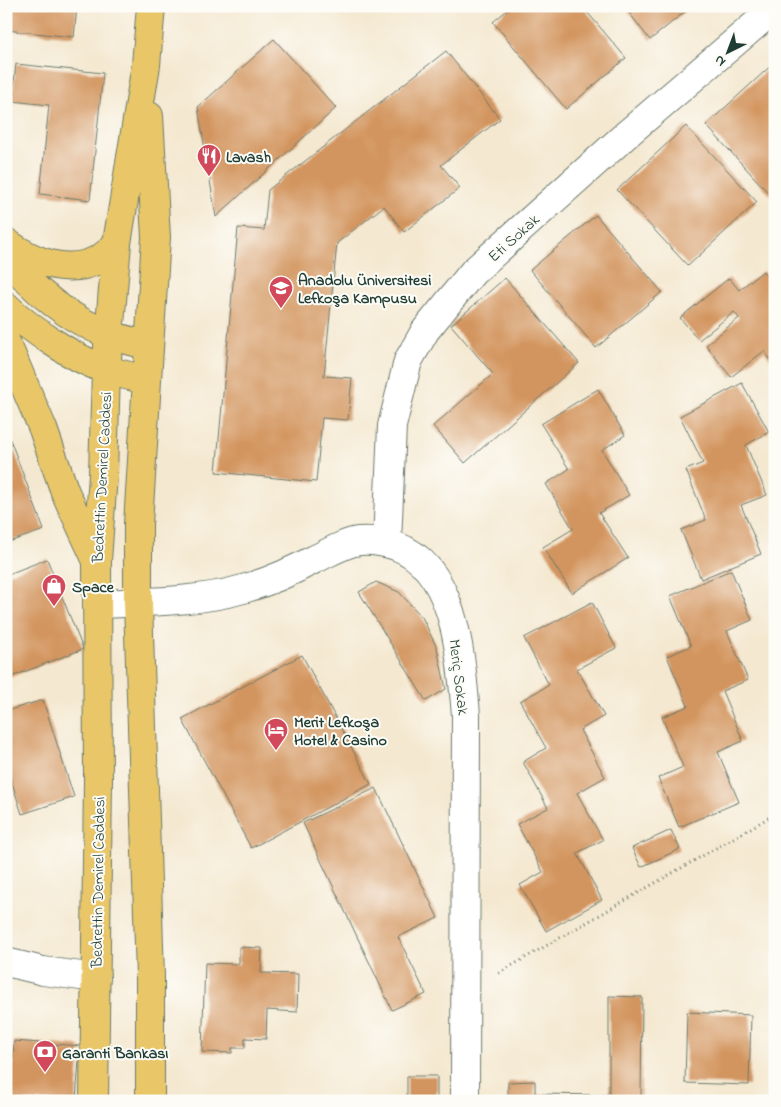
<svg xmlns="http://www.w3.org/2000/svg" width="781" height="1107" font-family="'Indie Flower',sans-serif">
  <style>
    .building { fill: #d3955f }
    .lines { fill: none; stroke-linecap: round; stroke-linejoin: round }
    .street-casing { stroke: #6a796b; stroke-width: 30 }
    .primary-casing { stroke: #6a796b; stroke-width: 30 }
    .path { stroke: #6a796b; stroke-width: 3; stroke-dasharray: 1 4; stroke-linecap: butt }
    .street { stroke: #fff; stroke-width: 28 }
    .primary { stroke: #e9c769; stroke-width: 28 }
    .labels { text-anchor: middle; stroke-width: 4; stroke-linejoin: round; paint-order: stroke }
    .poi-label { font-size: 16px; font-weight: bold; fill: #1f3d34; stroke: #fdfcf7; text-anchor: start }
    .street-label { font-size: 16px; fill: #1f3d34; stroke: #fdfcf7 }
  </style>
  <rect width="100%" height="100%" fill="#fdfcf7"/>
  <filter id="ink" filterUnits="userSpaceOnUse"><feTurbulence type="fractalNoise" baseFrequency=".02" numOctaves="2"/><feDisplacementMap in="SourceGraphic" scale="10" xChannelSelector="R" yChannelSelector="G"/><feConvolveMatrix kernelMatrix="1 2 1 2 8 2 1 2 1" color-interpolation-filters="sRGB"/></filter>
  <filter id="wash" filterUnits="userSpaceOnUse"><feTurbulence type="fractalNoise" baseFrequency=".0096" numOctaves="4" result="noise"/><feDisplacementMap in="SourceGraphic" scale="20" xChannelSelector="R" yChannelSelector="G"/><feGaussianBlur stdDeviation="1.12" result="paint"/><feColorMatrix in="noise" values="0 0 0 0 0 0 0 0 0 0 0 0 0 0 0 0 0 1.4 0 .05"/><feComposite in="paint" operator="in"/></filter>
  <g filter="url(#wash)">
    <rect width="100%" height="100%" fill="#f4e8d0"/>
    <g id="blocks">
      <path class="building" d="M6,6H77L74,37L6,30Z
        M512,6H582L626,58L566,109L493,22Z
        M624,6H692L650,40Z
        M274,39L336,108L216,217L198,107Z
        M446,51L500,119L441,165L460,188L404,232L384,206L337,243L324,376L352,378L348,420L322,418L316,482L216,472L238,228L264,230L268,190Z
        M775,62V200L706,125Z
        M16,64L103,73L90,200L40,194L49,105L12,101Z
        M686,126L757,202L688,266L617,190Z
        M596,215L662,292L596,348L530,270Z
        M763,271L767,277L775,271V355L770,359L764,351L731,377L706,345L739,318L734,312L699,340L680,318L729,278L739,290Z
        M505,278L579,363L465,463L433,426L493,374L451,325Z
        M742,383L769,432L746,445L767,495L741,505L761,554L701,579L681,530L706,520L686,470L703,463L680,416Z
        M598,389L625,435L602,450L629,495L599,513L628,558L572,593L543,547L573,529L546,484L569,469L541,424Z
        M8,434L44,530L6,543V435Z
        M47,559L83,649L6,679V575Z
        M731,570L752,620L727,631L748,680L722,691L743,741L718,752L739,802L679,827L658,778L683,767L662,717L688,706L667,656L691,646L670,596Z
        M376,582L399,592L422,617L437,648L446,689L426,701L359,592Z
        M592,602L616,648L577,669L604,716L580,730L605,777L577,793L603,840L577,853L602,900L546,931L520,885L543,872L517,824L548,808L523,762L546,748L520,701L549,685L524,638Z
        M302,655L371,784L251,848L182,719Z
        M43,700L74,797L22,814L6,764V711Z
        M376,788L438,918L398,937L426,994L392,1010L303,823Z
        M671,830L680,849L641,867L632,848Z
        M239,947L262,948L261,973L298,974L297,1012L267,1010L266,1039L245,1038V1048H232V1053L202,1052L205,963L239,964Z
        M609,996L642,997L641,1101H508V1082L535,1081V1094L609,1095Z
        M687,1012L751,1015L749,1085L685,1083Z
        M14,1041L80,1046L76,1101H10Z
        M407,1076H437V1101H407Z"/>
    </g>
  </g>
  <g filter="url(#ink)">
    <use href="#blocks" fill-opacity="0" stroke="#6a796b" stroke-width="1"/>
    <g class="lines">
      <defs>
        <path id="street" d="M387,543L392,426L408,361L425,331L473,272L627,134L775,8
          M97,604C143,602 200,602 243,589C268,582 291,572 313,560C327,554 343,543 359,541C371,540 384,542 396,546C457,568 461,660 466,715L465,1101
          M6,962L43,971L96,978"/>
        <path id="primary" d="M149,116L156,237L138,524V602L150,976V1101
          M6,242C40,267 87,281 117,243
          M6,256C33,290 67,318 108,334C121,339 136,342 149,346
          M6,306C29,329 78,361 108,370C121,374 133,377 146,380
          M6,342L43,429L65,492L96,559
          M94,1101L98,782L97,561L103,475L106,370L117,243L146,65L151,6"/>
      </defs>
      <use href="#street" class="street-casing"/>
      <use href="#primary" class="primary-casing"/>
      <path class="path" d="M499,973L775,814"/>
      <use href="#street" class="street"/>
      <use href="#primary" class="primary"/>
    </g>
  </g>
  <defs>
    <symbol id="restaurant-pin" viewBox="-11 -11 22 30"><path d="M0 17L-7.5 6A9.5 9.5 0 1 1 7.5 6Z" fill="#d1495b" stroke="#fdfcf7"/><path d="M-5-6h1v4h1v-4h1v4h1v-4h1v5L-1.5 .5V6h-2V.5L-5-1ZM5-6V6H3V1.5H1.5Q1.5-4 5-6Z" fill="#fff"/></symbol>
    <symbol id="university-pin" viewBox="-11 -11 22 30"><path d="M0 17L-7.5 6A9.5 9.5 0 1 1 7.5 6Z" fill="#d1495b" stroke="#fdfcf7"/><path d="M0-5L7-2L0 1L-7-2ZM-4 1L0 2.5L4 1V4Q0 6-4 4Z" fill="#fff"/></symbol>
    <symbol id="shop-pin" viewBox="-11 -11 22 30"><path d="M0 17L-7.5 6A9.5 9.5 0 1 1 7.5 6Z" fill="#d1495b" stroke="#fdfcf7"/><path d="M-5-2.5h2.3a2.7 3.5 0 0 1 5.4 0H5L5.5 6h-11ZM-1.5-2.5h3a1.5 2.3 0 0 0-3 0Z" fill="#fff"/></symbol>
    <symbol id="hotel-pin" viewBox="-11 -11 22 30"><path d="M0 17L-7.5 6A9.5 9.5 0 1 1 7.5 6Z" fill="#d1495b" stroke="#fdfcf7"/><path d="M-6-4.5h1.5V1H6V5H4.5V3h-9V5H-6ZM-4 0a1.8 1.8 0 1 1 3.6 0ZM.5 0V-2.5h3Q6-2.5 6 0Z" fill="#fff"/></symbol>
    <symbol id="bank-pin" viewBox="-11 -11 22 30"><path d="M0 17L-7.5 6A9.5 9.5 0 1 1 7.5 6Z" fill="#d1495b" stroke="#fdfcf7"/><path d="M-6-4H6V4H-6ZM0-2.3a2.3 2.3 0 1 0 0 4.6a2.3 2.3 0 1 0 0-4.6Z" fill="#fff"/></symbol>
  </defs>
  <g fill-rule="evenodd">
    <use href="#restaurant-pin" x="195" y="142" width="28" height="38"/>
    <use href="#university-pin" x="267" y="274" width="28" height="38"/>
    <use href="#shop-pin" x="40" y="572" width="28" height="38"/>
    <use href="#hotel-pin" x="262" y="716" width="28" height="38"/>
    <use href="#bank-pin" x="31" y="1038" width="28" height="38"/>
  </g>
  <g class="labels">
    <g class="poi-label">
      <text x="226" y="162">Lavash</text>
      <text x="298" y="285">Anadolu Üniversitesi<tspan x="298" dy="18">Lefkoşa Kampusu</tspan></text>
      <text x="72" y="592">Space</text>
      <text x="294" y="727">Merit Lefkoşa<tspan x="294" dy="18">Hotel &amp; Casino</tspan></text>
      <text x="62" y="1058">Garanti Bankası</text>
    </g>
    <g class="street-label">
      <text transform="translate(513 237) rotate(-42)" y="6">Eti Sokak</text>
      <text transform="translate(101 477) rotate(-87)" y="6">Bedrettin Demirel Caddesi</text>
      <text transform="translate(460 677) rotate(83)" y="6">Meriç Sokak</text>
      <text transform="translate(97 882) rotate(-89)" y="6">Bedrettin Demirel Caddesi</text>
    </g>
  </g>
  <rect width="781" height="1107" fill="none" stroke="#fdfcf7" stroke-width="25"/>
  <g transform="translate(728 52) rotate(222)" stroke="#fdfcf7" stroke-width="4" paint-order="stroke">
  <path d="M0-4L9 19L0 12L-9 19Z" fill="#1f3d34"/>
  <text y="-8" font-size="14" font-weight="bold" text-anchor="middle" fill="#1f3d34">N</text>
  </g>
</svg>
